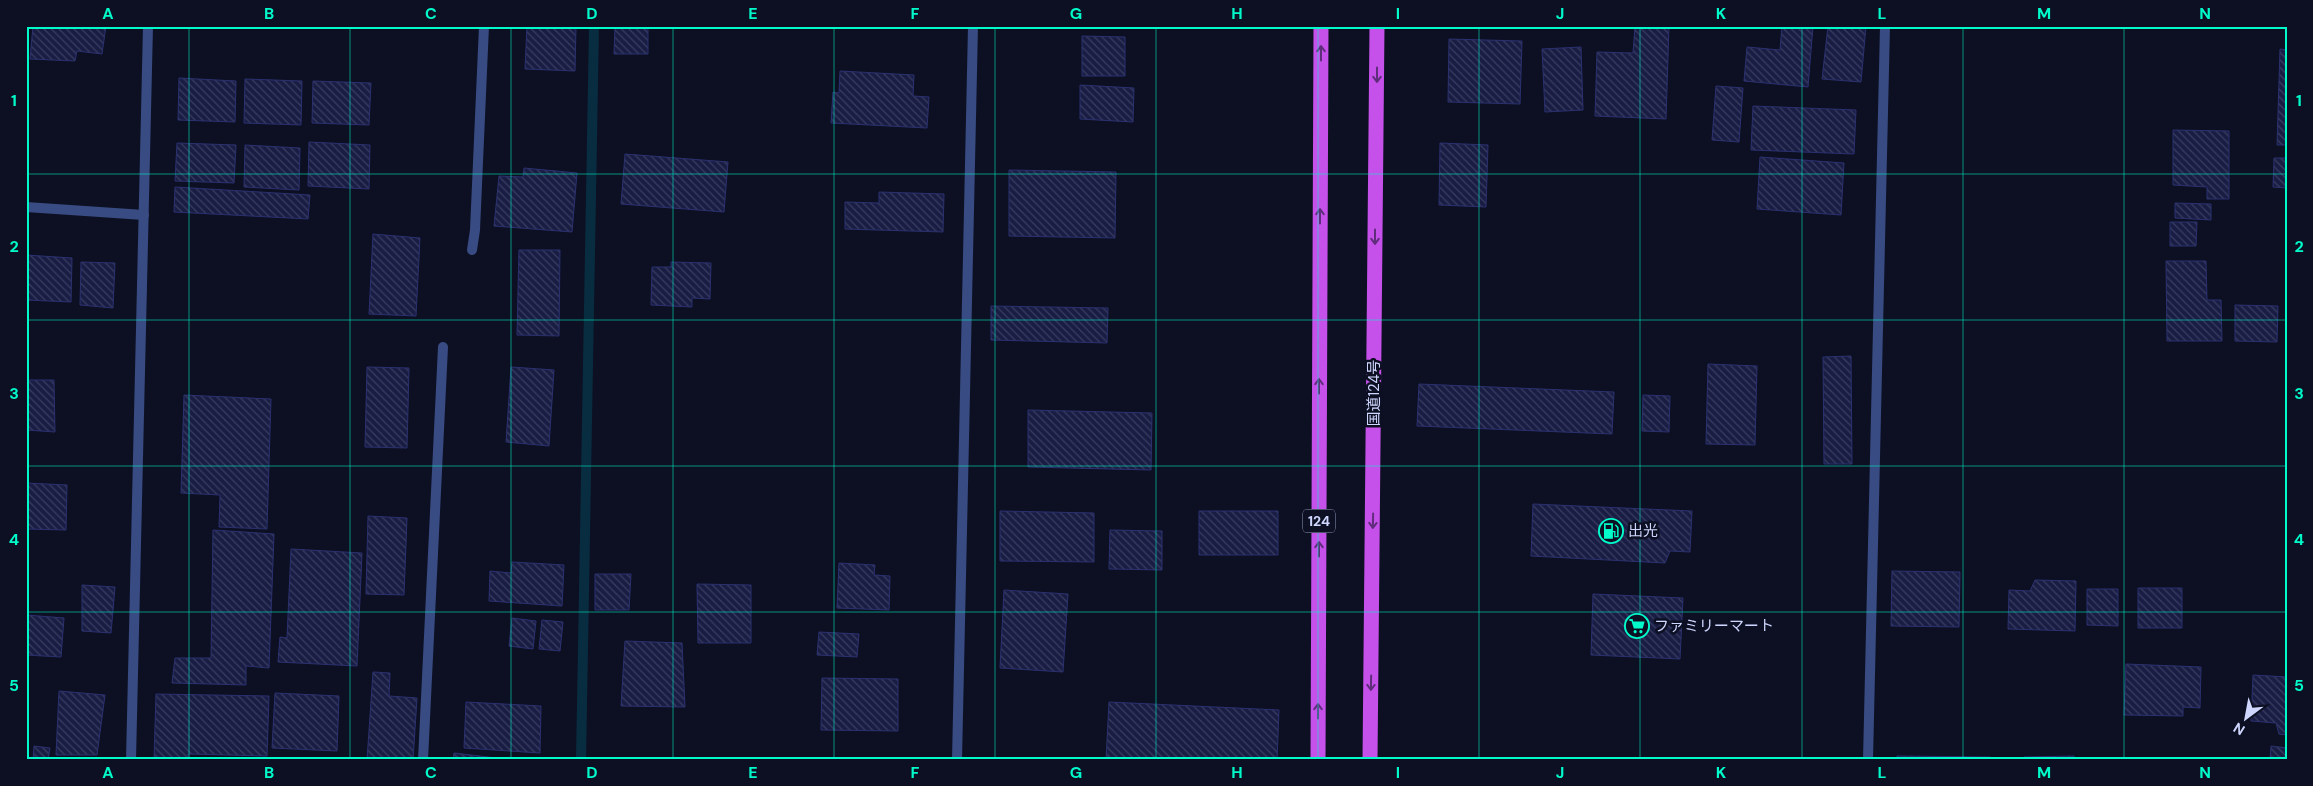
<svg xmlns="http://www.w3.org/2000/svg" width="2313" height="786" font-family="'DM Sans','Noto Sans JP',sans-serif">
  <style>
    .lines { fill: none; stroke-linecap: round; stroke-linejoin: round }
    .stream { stroke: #092d40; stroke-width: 10 }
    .building { fill: url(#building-back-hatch); stroke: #2b3170 }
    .service { stroke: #384b82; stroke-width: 10 }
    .tertiary { stroke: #384b82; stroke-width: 10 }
    .trunk { stroke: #c650ea; stroke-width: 15 }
    .oneway { stroke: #602d7d }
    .grid { fill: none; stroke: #00faca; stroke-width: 1; stroke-opacity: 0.55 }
    .labels { text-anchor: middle; stroke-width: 5; stroke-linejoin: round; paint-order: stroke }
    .shield { fill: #0d1023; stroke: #959bbd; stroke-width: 1 }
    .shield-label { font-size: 14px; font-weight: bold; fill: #cfd7ff }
    .street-label { font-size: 15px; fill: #cfd7ff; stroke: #0d1023 }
    .poi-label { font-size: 15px; fill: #cfd7ff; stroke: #0d1023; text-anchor: start }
    .neatline { fill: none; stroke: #00faca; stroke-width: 2 }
    .grid-label { font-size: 16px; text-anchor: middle; font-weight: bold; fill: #00faca }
  </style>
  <defs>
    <pattern id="building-back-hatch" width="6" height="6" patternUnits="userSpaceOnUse" patternTransform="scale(1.25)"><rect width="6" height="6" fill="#191d44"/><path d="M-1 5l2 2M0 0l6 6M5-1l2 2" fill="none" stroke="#393d60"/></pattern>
  </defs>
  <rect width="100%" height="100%" fill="#0d1023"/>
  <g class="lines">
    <path class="stream" d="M581,760L594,26"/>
  </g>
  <path class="building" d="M33,26H106L102,54L77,51L75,61L30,59Z
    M527,26H576L575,71L525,69Z
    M615,26H648V54H614Z
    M1635,26H1669L1666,119L1595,116L1597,52L1633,53Z
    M1782,26H1813L1808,87L1744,81L1747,47L1780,50Z
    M1828,26H1866L1861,82L1822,79Z
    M1082,36L1125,37V76H1082Z
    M1449,39L1522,41L1520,104L1448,102Z
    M1581,47L1583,110L1545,112L1542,49Z
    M2280,49L2287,50V145H2277Z
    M840,71L914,75L913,96L929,97L927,128L831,123L833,92L839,93Z
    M179,78L236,81L235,122L178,120Z
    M245,79L302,81L301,125L244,123Z
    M313,81L371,83L369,125L312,123Z
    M1080,85L1134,88L1133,122L1080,119Z
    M1716,86L1743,88L1739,142L1712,140Z
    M1753,106L1856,110L1854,154L1751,150Z
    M2173,130L2229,131V199H2207V187L2173,185Z
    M309,142L370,145L369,189L308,186Z
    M177,143L236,145L234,183L175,181Z
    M1440,143L1488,145L1486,207L1439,205Z
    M245,145L300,148L299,190L244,187Z
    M625,154L728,162L724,212L621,204Z
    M1760,157L1844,163L1841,215L1757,209Z
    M2274,158H2287V188L2273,187Z
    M524,168L577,173L572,232L494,226L499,176L523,177Z
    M1009,170L1116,172L1115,238L1009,236Z
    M175,187L310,195L308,219L174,212Z
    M879,192L944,194L943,232L845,229V202L879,203Z
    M2175,203L2211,204V220L2175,218Z
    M2170,222H2197L2196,246H2170Z
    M373,234L420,238L416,316L369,314Z
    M519,250H560L559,336L517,335Z
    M26,255L72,258L71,302L26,300Z
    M2166,261H2206L2207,300H2221L2222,341H2167Z
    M81,262L115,263L113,308L80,305Z
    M671,262L711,263L710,299L692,298V307L651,305L652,267H671Z
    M2235,305L2278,306L2277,342L2235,341Z
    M991,306L1108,308L1107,343L991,340Z
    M1851,356L1852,464H1824L1823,357Z
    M1708,364L1757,366L1755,445L1706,444Z
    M367,367L409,368L407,448L365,447Z
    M511,367L554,370L549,446L506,442Z
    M26,380H54L55,432L26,430Z
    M1419,384L1614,392L1612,434L1417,426Z
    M184,395L271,399L267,529L219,527L220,495L181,493Z
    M1643,395L1670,396L1669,432L1642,431Z
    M1028,410L1152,413L1151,470L1028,467Z
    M26,483L67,485L66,530L26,529Z
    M1533,504L1692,511L1690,552L1670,551L1665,563L1531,556Z
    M1000,511L1094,513V562L1000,561Z
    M1199,511H1278V555H1199Z
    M368,516L407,518L404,595L366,594Z
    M213,530L274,534L269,668L246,666V685L172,683L175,658H211Z
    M1110,530L1162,531V570L1109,569Z
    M291,549L362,553L357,666L278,662L280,637L287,638Z
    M512,562L564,565L562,606L489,601L490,571L511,573Z
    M839,563L875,565L874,575L890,576L889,610L837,608Z
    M1892,571L1960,572L1959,627L1891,626Z
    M595,574H631L629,610H595Z
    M2035,580L2076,581L2075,631L2008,629L2009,590L2030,591Z
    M697,584L751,585V643H698Z
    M82,585L115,587L111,633L82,631Z
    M2138,588H2182V628H2138Z
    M2087,589H2118V626L2087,625Z
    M1004,590L1068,594L1063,672L1000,668Z
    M1593,594L1683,598L1680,659L1591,655Z
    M26,615L64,618L61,657L26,655Z
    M512,618L536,621L533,649L509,646Z
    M542,620L563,622L560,651L539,649Z
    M819,632L859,634L857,657L817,655Z
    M625,641L682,643L685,707L621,706Z
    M2126,664L2201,667L2200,708L2183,707V716L2124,715Z
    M373,672L390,673L389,696L417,698L413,760H367Z
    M2253,675L2287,677V735L2279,734L2276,723L2251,721Z
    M822,678L898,679V731L821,730Z
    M59,691L105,695L97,755H56Z
    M275,693L339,696L337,751L272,748Z
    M156,694L269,696L267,756L188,754V760H154Z
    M466,702L541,706L540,753L464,748Z
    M1109,702L1279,710L1277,760H1106Z
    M34,746L50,748L48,760H33Z
    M2271,746L2287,748V760H2270Z
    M454,753L496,758V760H453Z
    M1897,756L1990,757V760H1897Z
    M2074,756V760H2024V757Z"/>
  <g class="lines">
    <path class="service" d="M26,207L144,215
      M472,250L475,230L484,26
      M423,760L443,347"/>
    <path class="tertiary" d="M131,760L148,26
      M957,760L973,26
      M1868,760L1885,26"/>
    <path class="trunk" d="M1318,760L1321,26
      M1370,760L1377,26"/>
  </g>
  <defs><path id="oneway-shaft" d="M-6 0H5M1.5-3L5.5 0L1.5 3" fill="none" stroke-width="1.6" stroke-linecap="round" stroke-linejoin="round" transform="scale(1.25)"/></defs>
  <g class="oneway">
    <use href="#oneway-shaft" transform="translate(1321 53) rotate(-90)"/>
    <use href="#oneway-shaft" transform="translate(1377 75) rotate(90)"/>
    <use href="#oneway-shaft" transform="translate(1320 216) rotate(-90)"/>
    <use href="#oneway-shaft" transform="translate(1375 237) rotate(90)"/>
    <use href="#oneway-shaft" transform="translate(1319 386) rotate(-90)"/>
    <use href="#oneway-shaft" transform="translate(1373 521) rotate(91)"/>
    <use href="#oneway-shaft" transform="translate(1319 549) rotate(-90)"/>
    <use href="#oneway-shaft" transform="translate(1371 683) rotate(91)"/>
    <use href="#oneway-shaft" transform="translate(1318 711) rotate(-90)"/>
  </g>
  <path class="grid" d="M189,26V760M350,26V760M511,26V760M673,26V760M834,26V760M995,26V760M1156,26V760M1318,26V760M1479,26V760M1640,26V760M1802,26V760M1963,26V760M2124,26V760M26,174H2287M26,320H2287M26,466H2287M26,612H2287"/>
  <defs>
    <symbol id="fuel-ring" viewBox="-11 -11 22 22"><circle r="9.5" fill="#0d1023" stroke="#00faca" stroke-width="1.5"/><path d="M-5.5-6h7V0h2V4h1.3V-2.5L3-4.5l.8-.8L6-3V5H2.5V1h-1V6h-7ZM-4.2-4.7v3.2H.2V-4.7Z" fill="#00faca"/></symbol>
    <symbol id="supermarket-ring" viewBox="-11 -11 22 22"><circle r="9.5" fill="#0d1023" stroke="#00faca" stroke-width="1.5"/><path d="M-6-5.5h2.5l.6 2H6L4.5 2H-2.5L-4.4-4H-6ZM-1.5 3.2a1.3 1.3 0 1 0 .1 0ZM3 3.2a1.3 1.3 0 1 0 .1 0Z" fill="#00faca"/></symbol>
  </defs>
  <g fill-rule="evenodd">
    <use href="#fuel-ring" x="1597" y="517" width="28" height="28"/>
    <use href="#supermarket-ring" x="1623" y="612" width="28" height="28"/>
  </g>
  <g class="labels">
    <rect class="shield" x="1303" y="509.5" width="32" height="23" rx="4"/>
    <g class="shield-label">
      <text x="1319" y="526">124</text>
    </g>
    <g class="street-label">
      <text transform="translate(1374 393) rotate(-90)" y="5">国道124号</text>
    </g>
    <g class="poi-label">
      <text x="1628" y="536">出光</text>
      <text x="1654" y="631">ファミリーマート</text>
    </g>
  </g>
  <rect width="2313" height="786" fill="none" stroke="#0d1023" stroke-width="55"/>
  <g transform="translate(2246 718) rotate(212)" stroke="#0d1023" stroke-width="4" paint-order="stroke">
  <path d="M0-4L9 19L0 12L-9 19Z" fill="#cfd7ff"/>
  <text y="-8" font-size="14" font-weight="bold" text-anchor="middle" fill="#cfd7ff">N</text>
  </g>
  <rect x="28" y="28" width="2258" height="730" class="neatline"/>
  <g class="grid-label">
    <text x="108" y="19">A</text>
    <text x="269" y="19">B</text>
    <text x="431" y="19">C</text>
    <text x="592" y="19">D</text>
    <text x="753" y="19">E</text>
    <text x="915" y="19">F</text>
    <text x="1076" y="19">G</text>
    <text x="1237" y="19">H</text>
    <text x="1398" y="19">I</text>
    <text x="1560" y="19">J</text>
    <text x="1721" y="19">K</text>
    <text x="1882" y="19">L</text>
    <text x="2044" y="19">M</text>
    <text x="2205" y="19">N</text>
    <text x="14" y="106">1</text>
    <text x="2299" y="106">1</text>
    <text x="14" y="252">2</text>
    <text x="2299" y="252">2</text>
    <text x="14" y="399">3</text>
    <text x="2299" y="399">3</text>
    <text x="14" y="545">4</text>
    <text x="2299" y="545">4</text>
    <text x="14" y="691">5</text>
    <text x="2299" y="691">5</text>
    <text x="108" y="778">A</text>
    <text x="269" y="778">B</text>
    <text x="431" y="778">C</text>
    <text x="592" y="778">D</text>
    <text x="753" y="778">E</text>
    <text x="915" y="778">F</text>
    <text x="1076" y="778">G</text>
    <text x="1237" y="778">H</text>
    <text x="1398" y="778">I</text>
    <text x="1560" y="778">J</text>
    <text x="1721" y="778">K</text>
    <text x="1882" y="778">L</text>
    <text x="2044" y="778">M</text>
    <text x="2205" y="778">N</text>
  </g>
</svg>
